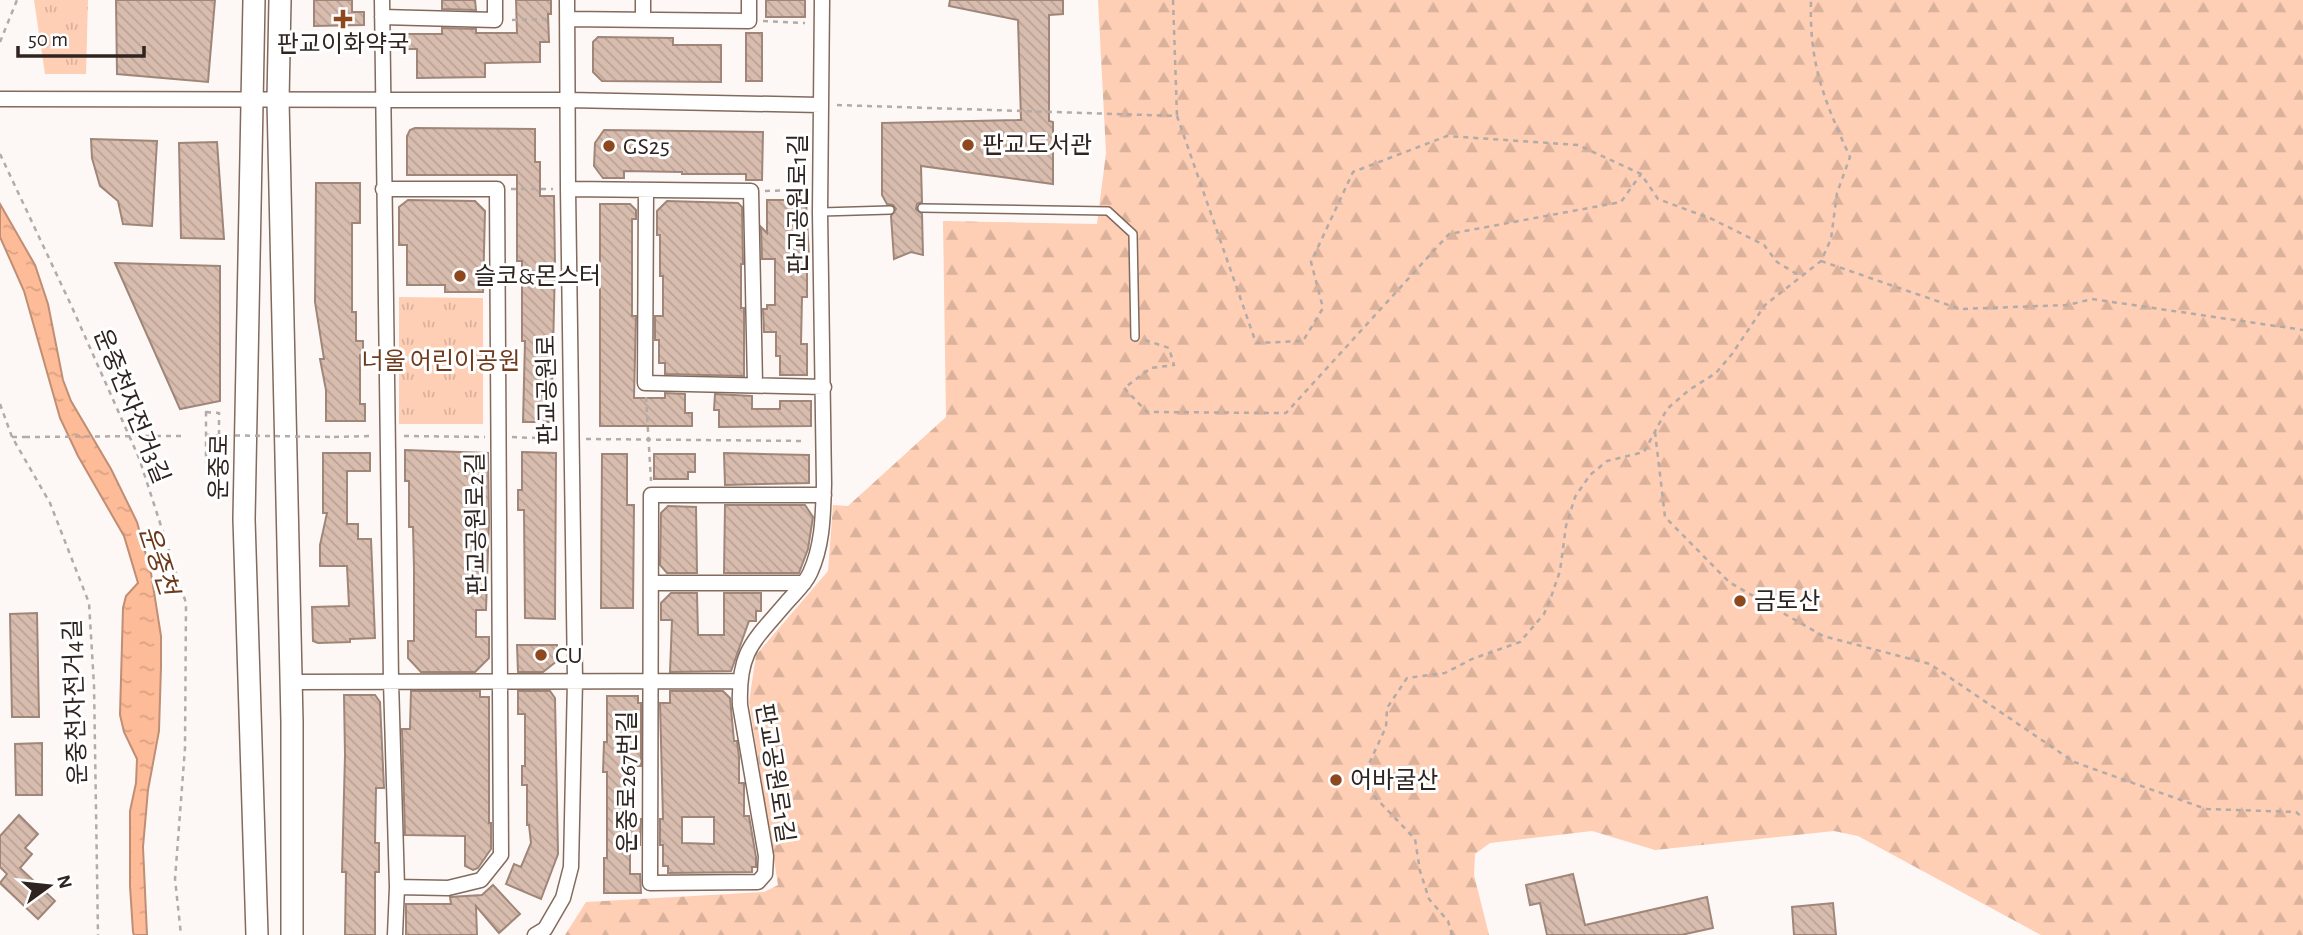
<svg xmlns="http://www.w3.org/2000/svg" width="2303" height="935" font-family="'Alegreya Sans','Noto Sans KR',sans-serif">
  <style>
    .forest { fill: url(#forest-firs) }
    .park { fill: url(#park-tufts) }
    .water { fill: url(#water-ripples); stroke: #bf8e74; stroke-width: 2 }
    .building { fill: url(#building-back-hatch); stroke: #9f8679; stroke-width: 2; fill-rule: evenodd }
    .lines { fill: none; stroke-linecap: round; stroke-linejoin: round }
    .service-casing { stroke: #826a5d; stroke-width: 10 }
    .minor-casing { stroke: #826a5d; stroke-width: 17 }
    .secondary-casing { stroke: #826a5d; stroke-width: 24 }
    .path { stroke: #b2aba7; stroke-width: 2.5; stroke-dasharray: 5 5; stroke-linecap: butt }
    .service { stroke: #fff; stroke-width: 7 }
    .minor { stroke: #fff; stroke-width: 14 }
    .secondary { stroke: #fff; stroke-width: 21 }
    .path-bridge { stroke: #b2aba7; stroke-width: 2.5; stroke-dasharray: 5 5; stroke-linecap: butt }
    .poi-dot { fill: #8d481e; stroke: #fff; stroke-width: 2.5 }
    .labels { text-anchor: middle; stroke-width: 6; stroke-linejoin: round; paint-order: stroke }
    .poi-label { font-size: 24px; fill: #2f241f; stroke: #fff; text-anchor: start }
    .street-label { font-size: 24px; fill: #2f241f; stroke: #fff }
    .park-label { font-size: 24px; fill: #6f3b1c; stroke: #fff }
    .water-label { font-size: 26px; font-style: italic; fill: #6e3a1c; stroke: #fff }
  </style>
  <defs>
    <pattern id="forest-firs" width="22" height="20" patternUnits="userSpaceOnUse" patternTransform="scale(1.75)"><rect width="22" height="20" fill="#feceb5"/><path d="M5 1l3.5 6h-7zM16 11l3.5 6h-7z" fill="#dab19b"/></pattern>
    <pattern id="park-tufts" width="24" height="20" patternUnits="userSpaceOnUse" patternTransform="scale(1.75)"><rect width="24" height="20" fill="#feceb5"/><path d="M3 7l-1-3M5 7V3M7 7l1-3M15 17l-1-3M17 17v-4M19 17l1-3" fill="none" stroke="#dab19b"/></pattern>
    <pattern id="water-ripples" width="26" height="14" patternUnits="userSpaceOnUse" patternTransform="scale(1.75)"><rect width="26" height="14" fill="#fdbb98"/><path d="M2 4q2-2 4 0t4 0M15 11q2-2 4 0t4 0" fill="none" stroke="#d9a183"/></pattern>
    <pattern id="building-back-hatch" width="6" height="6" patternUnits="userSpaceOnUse" patternTransform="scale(1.75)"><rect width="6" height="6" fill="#d8bdaf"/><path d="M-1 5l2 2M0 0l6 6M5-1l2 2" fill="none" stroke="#baa296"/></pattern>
  </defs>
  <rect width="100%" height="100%" fill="#fdf8f5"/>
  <path class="forest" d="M1098,0H2303V935H2041L1858,836L1834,831L1655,850L1592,831L1490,843L1475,854L1474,875L1489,935H565L586,902L764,892L778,885L749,702L756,655L828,571L833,505L848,506L946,417L943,221L1097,224L1106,153Z"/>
  <path class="park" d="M34,0H88L86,74H45Z
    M399,297L483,298V424H399Z"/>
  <path class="water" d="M0,204L35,265L48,304L63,380L71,401L111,469L137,522L151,573L161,636V667L159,731L148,790L143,847L147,935H134L133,932L130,886V811L136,783L137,759L124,732L120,715L123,608L126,596L138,583L124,536L78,456L60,418L24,291L0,237Z"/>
  <path class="building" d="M116,0H215L208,82L117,74Z
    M314,0H352V12H364V25L314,26Z
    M442,0H475L476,10L442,9Z
    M516,0H551V14H548L549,42H540V62L485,63V77L417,78V49H405V34H442V28L476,29V33H517Z
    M766,0H805V17H766Z
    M950,0H1063V14L1049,15V121L1053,122V184L921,166L922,202L917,204L916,209L922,214L923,255L911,252L894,259L891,216L896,209L893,205L887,204L882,195V123L1021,120L1018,20L949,6Z
    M746,33H762V81H746Z
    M598,37L673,38V45H721V82L602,81L593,72V42Z
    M415,128L535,129V162H540V196H554L555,266L552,392H554V422H523L525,341H522V261H517V175H407V136L410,130Z
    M604,130L763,132L762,180H746V174H682V172L624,171V178H603L594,166L595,143Z
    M91,139L157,141L152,226L123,224L118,201L100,186L92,158Z
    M217,142L224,239L181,238L179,143Z
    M316,183H360V223H352V312H356V341H363V355H360V404H365V421H326V390L320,359H324L315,302Z
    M408,200L475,201L485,211L483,292H445V285H407V245H399V207Z
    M767,200H806L809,259H807V297H802L801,344H807V375H780V356H776V332H764L763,309H767V305H775V259H762L761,227L767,233Z
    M667,201L738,203L742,207L743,264H741V308H744V376L665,374V363H659V340H655V316H663V276H660V235H657V211Z
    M600,204H630L636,210V219H632V316H636L634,398H665V393L685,394V413H692V426H600Z
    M115,263L220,266V401L180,409Z
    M715,394L752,396V409H780V401H811V426L719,427V410H714Z
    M405,450L488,453L489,522L486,610H476V637H489V658L475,672H421L408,658V641H414V569L413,527H409V481H405Z
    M522,452L556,453L555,619L525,618L524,510H518V490H522Z
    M323,453H370V471H347V524H358V539H371L375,638L350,639V642L318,643L313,641L312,607L349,606L347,566H320V545L327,513H323Z
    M724,453L809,455V483L725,485Z
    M602,454H627V505H634L633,608H601Z
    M654,454H695V472H688V479H654Z
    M725,505H805L813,517L808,549L799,573H724Z
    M668,506L696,507L697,573H667L660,565L661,513Z
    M671,593H697L698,635H724V593H761V611H756V621H749L731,671L670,672L672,620H661V603Z
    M37,613L39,717H12L10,614Z
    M517,645H557V661L543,672H518Z
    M411,691H480V697H489V823H491V849L478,868L473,870L465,866V836L405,835L402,729H410Z
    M518,691H550L555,698L558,854L541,899L506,884L514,864L521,867L531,843L529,825H527V785H522V766H525V714H518Z
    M670,691H723L730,698L734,741H737L739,757V783H744V816H749L756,857V867H752V872L668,873V866H663V845H660V819H663L660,703H670ZM682,817H714V844L682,843Z
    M344,695H375L380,702L384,788H376L375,843H379V872H375V935H345L346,872H342L345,755Z
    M607,696H638V703H641V766H635V819H641L640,845H630V874H640L641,893H604V858H607V772H603L604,742H607Z
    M42,743V795H16L15,744Z
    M19,815L38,834L25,848L32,854L20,868L55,901L38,919L0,883L7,874L0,867V836Z
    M1573,874L1585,925L1707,897L1713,928L1681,935H1547L1540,903L1530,905L1526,885Z
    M493,885L520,914L499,933L476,906L477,935H406V904H451L450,897L482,895Z
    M1833,903L1836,935H1794L1792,907Z"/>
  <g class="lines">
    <defs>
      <path id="service" d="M922,208L1108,211L1133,234L1135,337
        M821,212L890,210"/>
      <path id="minor" d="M382,0L391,681L397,887L395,935
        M822,0L820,212L824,484C823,514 823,545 810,573C805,584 795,593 787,602C753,642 738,651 740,705L766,856L765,874L758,882L650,883L651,495H824
        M382,17L495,20V0
        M567,19L749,21V0
        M643,19V0
        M0,99L568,100L820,105
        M383,189H497L501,855L481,880L448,888L397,887
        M568,189L751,191L755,384
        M646,190L645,383L824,387
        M651,583H804
        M291,682L739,681
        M535,935L545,929L563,898L571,867L575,680L568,189L567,0"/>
      <path id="secondary" d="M254,0L244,519L257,935
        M280,0L278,100L292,722V935"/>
    </defs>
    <use href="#service" class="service-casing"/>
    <use href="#minor" class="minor-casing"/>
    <use href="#secondary" class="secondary-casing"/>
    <path class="path" d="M1173,0L1177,116
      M512,20L551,19
      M763,21L805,23
      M0,42L17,0
      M837,105L1177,116L1256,343L1303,341L1323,308L1311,262L1353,172L1447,136L1578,145L1641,174L1658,199L1712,219L1764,245L1777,262L1800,276
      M0,154L71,305L139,458L186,603L185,748L175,879L181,935
      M511,189H553
      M765,191L804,190
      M1821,261L1960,309L2068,305L2092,299L2303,330
      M1145,340L1169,348L1174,365L1151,368L1124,388L1147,412L1286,413L1449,234L1621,202L1641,174
      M646,397L651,481
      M0,404L12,437L50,503L89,603L94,685L98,935
      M206,412L219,413V466L211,470L206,462Z
      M1655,432L1665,517L1729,582L1823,636L1930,664L2074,762L2206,809L2296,812L2303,818
      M156,436H184
      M404,436L485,437
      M12,437H25
      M334,437L373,436
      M512,437L558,439
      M586,439L806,441
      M1452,935L1448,921L1429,899L1420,871L1415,839L1372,794L1367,768L1386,727L1387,708L1407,678L1445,673L1472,659L1520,642L1544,614L1550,600L1560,571L1566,526L1575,497L1590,475L1607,461L1644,452L1667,409L1689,390L1716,373L1732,354L1765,305L1821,261L1831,239L1837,193L1850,157C1824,100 1809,64 1811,0"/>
    <use href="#service" class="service"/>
    <use href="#minor" class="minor"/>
    <use href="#secondary" class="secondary"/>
    <path class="path-bridge" d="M205,435L334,437
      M25,437L156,436"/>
  </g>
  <g class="poi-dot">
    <path d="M339.5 8.5h7v7h7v7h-7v7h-7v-7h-7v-7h7z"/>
    <circle cx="968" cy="145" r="7"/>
    <circle cx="609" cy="146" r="7"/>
    <circle cx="460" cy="276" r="7"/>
    <circle cx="1740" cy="601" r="7"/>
    <circle cx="541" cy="655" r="7"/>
    <circle cx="1336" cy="780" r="7"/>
  </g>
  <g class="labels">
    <g class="poi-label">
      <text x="343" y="52" text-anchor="middle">판교이화약국</text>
      <text x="982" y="153">판교도서관</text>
      <text x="623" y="154">GS25</text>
      <text x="474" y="284">슬코&amp;몬스터</text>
      <text x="1754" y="609">금토산</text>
      <text x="555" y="663">CU</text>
      <text x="1350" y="788">어바굴산</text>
    </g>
    <g class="street-label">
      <text transform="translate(798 204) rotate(-90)" y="8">판교공원로1길</text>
      <text transform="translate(547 390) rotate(-91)" y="8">판교공원로</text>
      <text transform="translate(132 406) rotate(68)" y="8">운중천자전거3길</text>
      <text transform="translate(219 467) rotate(-89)" y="8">운중로</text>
      <text transform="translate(476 524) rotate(-91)" y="8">판교공원로2길</text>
      <text transform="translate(75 702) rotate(-92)" y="8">운중천자전거4길</text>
      <text transform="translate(775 773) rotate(81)" y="8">판교공원로1길</text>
      <text transform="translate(627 782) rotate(-90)" y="8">운중로267번길</text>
    </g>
    <g class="park-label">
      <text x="441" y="369">너울 어린이공원</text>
    </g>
    <g class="water-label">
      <text transform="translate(159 560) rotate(72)" y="9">운중천</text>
    </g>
  </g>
  <g transform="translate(49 886) rotate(75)" stroke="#ffffff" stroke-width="5" paint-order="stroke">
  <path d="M0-5L12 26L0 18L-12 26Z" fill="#2f241f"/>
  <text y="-10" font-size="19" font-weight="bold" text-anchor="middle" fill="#2f241f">N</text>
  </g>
  <path d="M18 46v10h126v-10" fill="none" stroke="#2f241f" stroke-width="3.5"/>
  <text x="28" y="46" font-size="21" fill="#2f241f" stroke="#ffffff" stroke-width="5" paint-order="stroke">50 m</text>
</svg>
